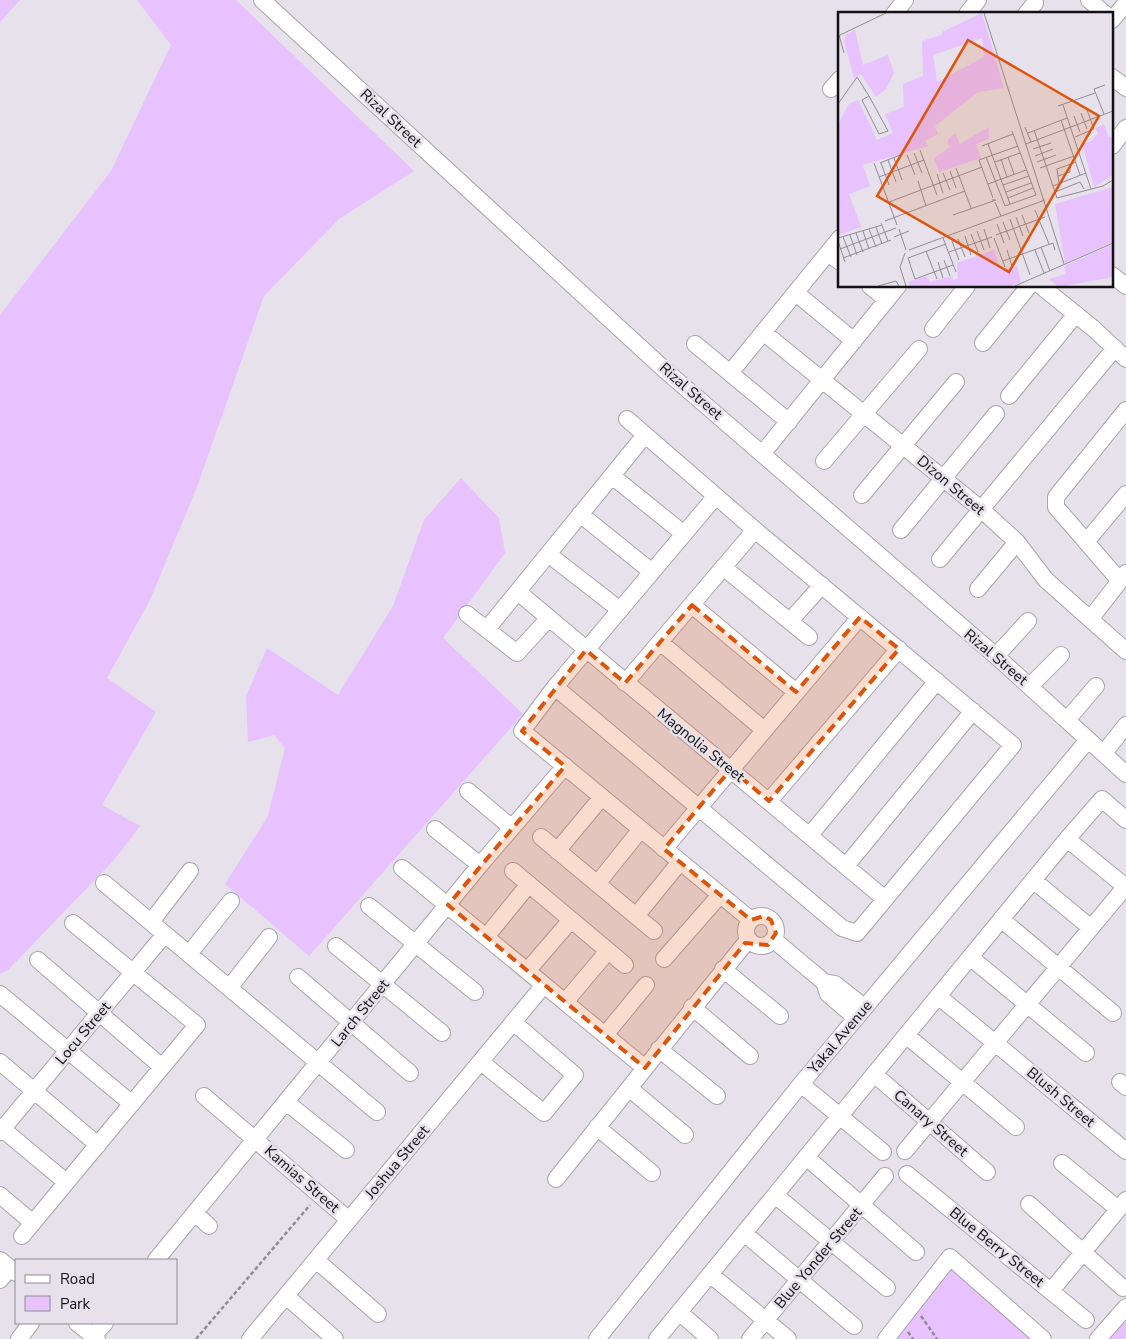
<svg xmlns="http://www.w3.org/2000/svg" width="1126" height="1339" font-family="'Nunito Sans',sans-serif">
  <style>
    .green { fill: #e8c1ff }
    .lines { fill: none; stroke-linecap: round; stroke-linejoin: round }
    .minor-casing { stroke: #a9a3ac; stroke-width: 18 }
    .path { stroke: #8f8b92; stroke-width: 2.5; stroke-dasharray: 4 2.5; stroke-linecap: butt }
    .minor { stroke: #fff; stroke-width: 16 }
    .marked { fill: #dd550c; fill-opacity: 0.2; stroke: #dd550c; stroke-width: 4; stroke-dasharray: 10 6; stroke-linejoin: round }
    .labels { text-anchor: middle; stroke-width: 5; stroke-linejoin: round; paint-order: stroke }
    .street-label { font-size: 15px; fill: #121013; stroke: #e6e1ea }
    .inset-road { fill: none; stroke: #918d94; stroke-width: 1 }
    .view { fill: #dd550c; fill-opacity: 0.15; stroke: #dd550c; stroke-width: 2.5 }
    .inset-edge { fill: none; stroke: #121013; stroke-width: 2.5 }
  </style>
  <rect width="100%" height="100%" fill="#e6e1ea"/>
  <path class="green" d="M0,0H20L0,22Z
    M137,0H236L414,171L339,219L264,296L197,487L150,600L107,678L156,712L102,805L140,826L114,860L8,970L0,974V315L111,171L171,45Z
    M461,478L499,518L505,553L443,638L523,714L309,956L225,884L268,816L285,748L274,735L248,742L246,696L267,648L338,695L393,606L424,520Z
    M948,1254L1050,1339H878Z
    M1126,1298V1339H1089Z"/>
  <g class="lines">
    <defs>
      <path id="minor" d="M262,0L666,371L996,656L1126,774
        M1089,0L1105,14
        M894,14L905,0
        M967,14L978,0
        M1026,14L1035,3
        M1112,20L1126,3
        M1112,77L1126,88
        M831,89L840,79
        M1112,146L1126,128
        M828,253L840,262
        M1112,275L1126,286
        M870,286L887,300
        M1041,286L1094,329L1126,359
        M796,293L854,341
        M933,329L967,286
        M763,332L982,510L1017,542L1046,580L1126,651
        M983,343L1029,286
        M695,344L789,422
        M730,373L840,238
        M1009,396L1076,314
        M762,454L898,286
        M824,461L919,349
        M612,476L684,534
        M862,495L956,382
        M716,496L555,687L522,731L751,920
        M580,514L652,572
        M901,530L996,414
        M1086,542L1126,494
        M548,554L620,610
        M940,559L1115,348
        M723,567L809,637
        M1120,581L1056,507V497L1126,410
        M978,589L1017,542
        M518,592L885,899
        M692,605L796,692
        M467,614L517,653L549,618
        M1091,618L1126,573
        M790,621L822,585
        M487,629L645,435
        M660,642L764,730
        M996,656L1028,621
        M625,683L755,530
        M1030,686L1061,655
        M555,687L842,928L857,933L1013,745L755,530L627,419
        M1067,720L1096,686
        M1104,753L1126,725
        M468,791L511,827
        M769,801L899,649
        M435,829L480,865
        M810,835L937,681
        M541,837L654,931
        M1067,839L1126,887
        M664,849L860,617
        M557,851L602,797
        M846,866L973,711
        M402,868L645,1068
        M513,871L625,965
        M1033,880L1091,928
        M104,883L377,1112
        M597,884L641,829
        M369,906L475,992
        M636,916L680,862
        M746 931a15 15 0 1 1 30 0a15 15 0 1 1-30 0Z
        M1001,919L1113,1013
        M151,922L190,871
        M486,937L529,884
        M774,940L824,982L835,984L864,1007
        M336,946L442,1033
        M189,954L231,901
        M970,957L1086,1053
        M664,959L720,895
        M38,960L162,1067
        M723,969L780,1016
        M527,971L571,920
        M298,977L410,1073
        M824,982L828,994L856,1018
        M229,988L269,937
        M0,994L132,1104
        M938,996L1126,1151
        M565,1002L608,951
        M692,1007L750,1056
        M605,1035L646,985
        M906,1035L1016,1127
        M659,1049L717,1096
        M0,1062L98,1145
        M481,1062L544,1113L575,1075L513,1022
        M874,1074L987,1172
        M1120,1082L1126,1087
        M801,1084L883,1152
        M629,1088L685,1135
        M204,1096L349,1220
        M286,1102L346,1150
        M0,1127L66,1182
        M597,1127L652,1173
        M0,1132L165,934
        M905,1151L1126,886
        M806,1157L916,1252
        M1062,1163L1118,1209
        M907,1174L1086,1320
        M556,1179L748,940
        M0,1195L33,1223
        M775,1195L887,1288
        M1029,1204L1123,1288
        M195,1213L209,1226
        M744,1233L854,1326
        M22,1236L197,1025L73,923
        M0,1260L16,1273
        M156,1260L480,865L565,766
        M316,1260L378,1314
        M710,1274L788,1339
        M0,1280L10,1268
        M1051,1291L1126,1200
        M286,1296L335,1339
        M679,1312L710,1339
        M77,1323L97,1339
        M93,1336L105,1323
        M19,1339L31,1323
        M250,1339L544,985
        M597,1339L801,1084L1088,740
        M657,1339L1067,839L1102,799L1126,820
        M750,1339L885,1176
        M886,1339L950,1257L1043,1339
        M1098,1339L1126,1307"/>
    </defs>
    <use href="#minor" class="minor-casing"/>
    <path class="path" d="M921,1316L937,1339
      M908,1332L913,1339
      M196,1339L310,1205"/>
    <use href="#minor" class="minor"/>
  </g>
  <path class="marked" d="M692,605L796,692L860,617L899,649L769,801L731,769L664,849L751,920L764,916L771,920L776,933L768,945L745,943L645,1068L448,905L565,766L522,731L586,650L625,683Z"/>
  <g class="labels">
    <g class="street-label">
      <text transform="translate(391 118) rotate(43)" y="5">Rizal Street</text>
      <text transform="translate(691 391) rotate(41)" y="5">Rizal Street</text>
      <text transform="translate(951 485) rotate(40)" y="5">Dizon Street</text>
      <text transform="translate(996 657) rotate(40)" y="5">Rizal Street</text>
      <text transform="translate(701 745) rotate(39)" y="5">Magnolia Street</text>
      <text transform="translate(360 1013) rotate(-51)" y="5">Larch Street</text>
      <text transform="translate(83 1033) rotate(-50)" y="5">Locu Street</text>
      <text transform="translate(840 1037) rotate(-50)" y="5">Yakal Avenue</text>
      <text transform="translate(1061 1097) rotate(40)" y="5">Blush Street</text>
      <text transform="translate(931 1123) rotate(41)" y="5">Canary Street</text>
      <text transform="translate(397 1162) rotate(-50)" y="5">Joshua Street</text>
      <text transform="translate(302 1179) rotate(41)" y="5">Kamias Street</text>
      <text transform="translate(997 1247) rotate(39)" y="5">Blue Berry Street</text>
      <text transform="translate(818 1258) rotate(-50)" y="5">Blue Yonder Street</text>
    </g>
  </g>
  <g transform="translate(838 12)">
    <rect width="275" height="275" fill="#e6e1ea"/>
    <path d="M144,1L166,76L140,80L97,114L100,122L87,129L90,134L25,153L32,174L11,182L23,215L1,223L0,112L11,92L20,88L39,128L55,121L47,102L66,95L65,72L85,64L84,29L104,23V20ZM144,26L146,45L99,70L95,43ZM17,18L25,53L50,43L56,61L48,77L38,85L23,62L16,66L6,29L8,22ZM266,112L271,125L275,124V163L256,175L244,132L253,129L260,121L257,116ZM151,115V127L138,132L143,146L101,160L96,146L112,135L109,131L111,126L117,121L122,132ZM275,175V230L227,251L217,192ZM275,232V265L227,274H219L211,267L228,262L226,254ZM156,238L163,258L179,254L183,270L174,274H72L70,270L88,264L92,270L114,264L115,268L120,267L119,251Z" fill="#e8c1ff" fill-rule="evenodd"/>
    <path class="inset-road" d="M146,1L226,252M1,23L6,41M0,24L48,1M0,92L19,65L31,84L50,119L41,122L24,88L31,84M225,93L253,177M220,94L257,81M243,101L249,117M266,102L256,77L267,73M236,104L242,120M223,108L242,163M187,115L193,130M196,118L219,186L265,174L275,168M190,121L229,106M237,125L256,117L249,98M150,132L172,192M188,132L275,99M144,134L175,122M195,137L213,131M82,138L99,183M76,141L84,161M69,143L77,163M197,144L215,137M148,145L167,194L198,183L174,119M170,145L176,162M56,146L64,168M163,147L169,165M50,148L58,170M157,150L182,141M199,150L218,143M36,151L59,213M42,151L62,143M43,151L51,173M118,156L133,196M202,156L236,144M112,159L118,176M105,161L112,178M99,162L105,181M220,164L232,160V152M41,165L86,148M80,169L88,194M221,171L219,157L238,150M150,172L188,158M165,173L191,164M215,174L248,161M168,180L193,171M217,180L242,170L246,177M155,186L141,148L180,134M170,186L195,176M51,190L144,155M157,190L163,204M197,198L211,232M115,203L158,188H154M184,203L191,221M178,205L185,224M172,207L192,263M47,209L127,179M165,210L172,228M43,211L50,229M159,212L166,231M38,215L44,232M31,217L38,235M61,217L68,238M146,217L152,236M25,219L31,237M139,219L146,238M18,221L25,240M133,222L140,240M12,223L19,243M158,223L207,205M127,224L133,243M5,225L13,245M56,225L71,219M0,226L44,213M105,226L118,260M156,226L167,255M120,227L127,245M0,229L7,250M114,229L121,248M108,232L70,246L77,267L115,253M203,235L212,259M2,237L58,216M71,238L207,188M169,238L174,254M197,238L206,261M88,239L99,267M111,240L154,225M67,241L62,255L68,274M5,246L53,228M106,248L112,264M165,249L215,231L217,238M100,250L105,266M40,274L58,269L61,274M177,274L275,231"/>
    <path class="view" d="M130,28L261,104L171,260L39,184Z"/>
    <rect width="275" height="275" class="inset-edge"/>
  </g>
  <rect x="15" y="1259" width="162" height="65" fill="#e6e1ea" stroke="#918d94"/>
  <rect x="25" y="1275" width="25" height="8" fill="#ffffff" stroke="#918d94"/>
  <text x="60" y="1284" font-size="15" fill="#121013">Road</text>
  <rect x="25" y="1296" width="25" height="15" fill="#e8c1ff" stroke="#918d94"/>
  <text x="60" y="1309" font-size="15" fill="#121013">Park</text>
</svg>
